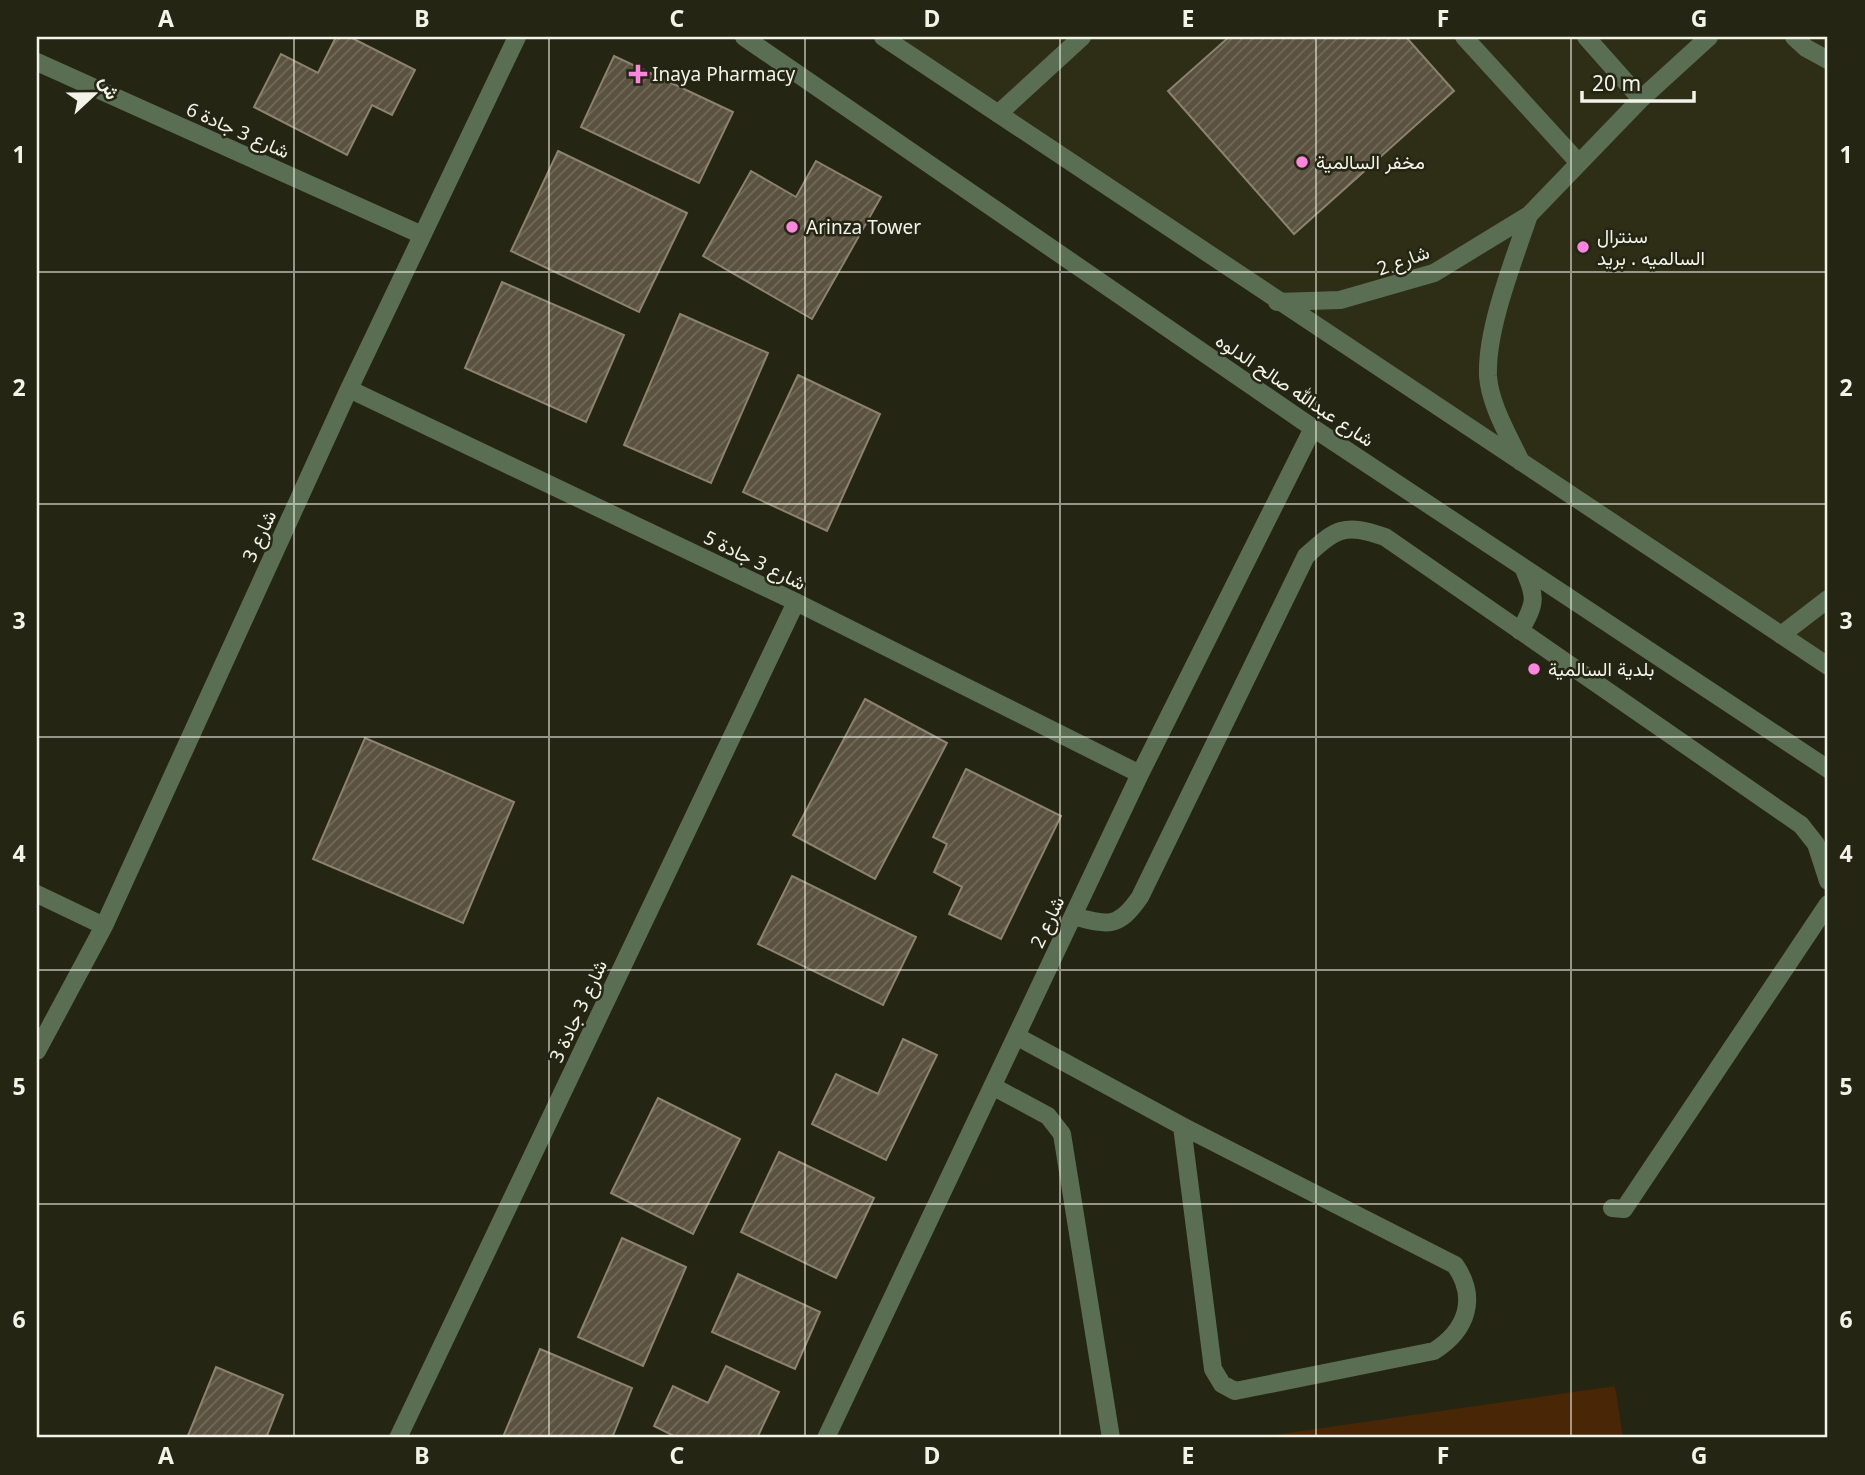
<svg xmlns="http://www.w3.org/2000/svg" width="1865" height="1475" font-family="'Noto Sans',Vazirmatn,sans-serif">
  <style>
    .built { fill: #2d2e15 }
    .green { fill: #492606 }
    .building { fill: url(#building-hatch); stroke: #8c826f; stroke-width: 2 }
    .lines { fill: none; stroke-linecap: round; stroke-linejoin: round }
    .minor { stroke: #5a6e53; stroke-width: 18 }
    .grid { fill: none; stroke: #f3f4e9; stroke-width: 2; stroke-opacity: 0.55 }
    .poi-dot { fill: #ff85df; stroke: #242513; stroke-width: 2.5 }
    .labels { text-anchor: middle; stroke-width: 5; stroke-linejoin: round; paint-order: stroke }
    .poi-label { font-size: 19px; fill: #f3f4e9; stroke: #242513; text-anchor: start }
    .street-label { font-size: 19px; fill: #f3f4e9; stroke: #242513 }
    .neatline { fill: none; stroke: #f3f4e9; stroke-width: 2.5 }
    .grid-label { font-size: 23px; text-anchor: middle; font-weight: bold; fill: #f3f4e9 }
  </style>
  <defs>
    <pattern id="building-hatch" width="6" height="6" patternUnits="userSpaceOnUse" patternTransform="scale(1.75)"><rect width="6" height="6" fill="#5a513f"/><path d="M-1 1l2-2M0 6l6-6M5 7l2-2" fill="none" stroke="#726b5b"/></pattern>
  </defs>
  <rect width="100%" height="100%" fill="#242513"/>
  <path class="built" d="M883,37H1828V662Z"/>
  <path class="green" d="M1615,1386L1623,1438H1253Z"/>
  <path class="building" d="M336,37H350L415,70L392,115L372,105L347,155L254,107L281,54L318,73Z
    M1229,37H1406L1454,91L1294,234L1168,91Z
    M614,56L733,112L699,183L581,127Z
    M558,151L687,213L639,312L511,251Z
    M816,161L881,197L812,319L703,256L751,171L796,197Z
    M502,282L624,335L586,422L465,368Z
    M680,314L768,353L711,483L624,445Z
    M798,375L880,414L827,531L743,492Z
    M865,699L947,743L875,879L793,835Z
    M365,738L514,802L463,923L313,859Z
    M966,769L1061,816L1001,939L949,914L962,887L934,872L947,844L933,837Z
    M792,876L916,937L883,1005L758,944Z
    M903,1039L937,1055L886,1160L812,1124L836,1074L878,1094Z
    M658,1098L740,1139L693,1234L611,1193Z
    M779,1152L874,1198L836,1278L741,1232Z
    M622,1238L686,1267L643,1366L578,1337Z
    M738,1274L820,1312L795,1369L712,1332Z
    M540,1349L632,1388L612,1438L503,1437Z
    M726,1366L779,1392L757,1438H678L654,1426L673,1386L708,1403Z
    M216,1367L283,1395L266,1438H187Z"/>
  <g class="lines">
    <path class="minor" d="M744,37L1313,428L1828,769
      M883,37L1828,666
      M1464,37L1579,163
      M1586,37L1641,99
      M1794,37L1806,48L1828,60
      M37,62L422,235
      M998,114L1082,37
      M1277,302L1340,300L1434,273L1529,215L1641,99L1709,37
      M349,389L796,602L1140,774
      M1521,462C1509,436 1490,405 1488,376C1486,329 1514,260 1529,215
      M1520,631C1537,601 1536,598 1523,567
      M1781,635L1828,599
      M37,894L104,926
      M1073,916C1108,925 1118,929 1140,897L1306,556C1337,528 1344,523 1385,537L1801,825L1816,844L1828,881
      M1016,1036L1182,1126L1455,1265C1478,1298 1467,1330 1434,1351L1235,1391L1222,1384L1213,1369L1182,1126
      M37,1051L104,926L349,389L517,37
      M994,1087L1048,1116L1062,1134L1111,1438
      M1612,1208L1624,1209L1828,904
      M398,1438L796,602
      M826,1438L1140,774L1313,428"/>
  </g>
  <path class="grid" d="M294,37V1438M549,37V1438M805,37V1438M1060,37V1438M1316,37V1438M1571,37V1438M37,272H1828M37,504H1828M37,737H1828M37,970H1828M37,1204H1828"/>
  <g class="poi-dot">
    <path d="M634.5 63.5h7v7h7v7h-7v7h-7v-7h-7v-7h7z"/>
    <circle cx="1302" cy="162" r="7"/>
    <circle cx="792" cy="227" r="7"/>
    <circle cx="1583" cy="247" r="7"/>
    <circle cx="1534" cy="669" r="7"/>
  </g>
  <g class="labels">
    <g class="poi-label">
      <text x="652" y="81">Inaya Pharmacy</text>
      <text x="1316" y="169">مخفر السالمية</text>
      <text x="806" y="234">Arinza Tower</text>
      <text x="1597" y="243">سنترال<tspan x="1597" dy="22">السالميه . بريد</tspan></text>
      <text x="1548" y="676">بلدية السالمية</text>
    </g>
    <g class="street-label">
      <text transform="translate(238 130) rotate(24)" y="7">شارع 3 جادة 6</text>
      <text transform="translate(1403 260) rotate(-20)" y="7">شارع 2</text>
      <text transform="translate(1295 390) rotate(34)" y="7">شارع عبدالله صالح الدلوه</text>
      <text transform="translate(259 536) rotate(-65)" y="7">شارع 3</text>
      <text transform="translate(755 560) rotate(26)" y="7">شارع 3 جادة 5</text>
      <text transform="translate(1047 922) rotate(-65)" y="7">شارع 2</text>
      <text transform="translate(578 1011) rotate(-65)" y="7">شارع 3 جادة 3</text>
    </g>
  </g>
  <rect width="1865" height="1475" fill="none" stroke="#242513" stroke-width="77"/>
  <g transform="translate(94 94) rotate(68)" stroke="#242513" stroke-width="5" paint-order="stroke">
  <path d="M0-5L12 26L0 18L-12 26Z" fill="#f3f4e9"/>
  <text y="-10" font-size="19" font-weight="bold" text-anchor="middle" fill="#f3f4e9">ش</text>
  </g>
  <path d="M1582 91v10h112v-10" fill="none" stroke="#f3f4e9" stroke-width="3.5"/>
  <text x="1592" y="91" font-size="21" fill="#f3f4e9" stroke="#242513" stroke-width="5" paint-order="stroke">20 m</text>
  <rect x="38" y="38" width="1788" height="1398" class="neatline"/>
  <g class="grid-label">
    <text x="166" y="27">A</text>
    <text x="422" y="27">B</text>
    <text x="677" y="27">C</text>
    <text x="932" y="27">D</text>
    <text x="1188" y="27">E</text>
    <text x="1443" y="27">F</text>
    <text x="1699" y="27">G</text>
    <text x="19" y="163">1</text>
    <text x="1846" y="163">1</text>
    <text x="19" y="396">2</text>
    <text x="1846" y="396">2</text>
    <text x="19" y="629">3</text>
    <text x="1846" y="629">3</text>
    <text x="19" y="862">4</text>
    <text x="1846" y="862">4</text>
    <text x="19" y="1095">5</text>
    <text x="1846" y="1095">5</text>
    <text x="19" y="1328">6</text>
    <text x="1846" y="1328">6</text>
    <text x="166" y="1464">A</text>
    <text x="422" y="1464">B</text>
    <text x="677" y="1464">C</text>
    <text x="932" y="1464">D</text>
    <text x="1188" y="1464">E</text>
    <text x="1443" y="1464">F</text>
    <text x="1699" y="1464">G</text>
  </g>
</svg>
